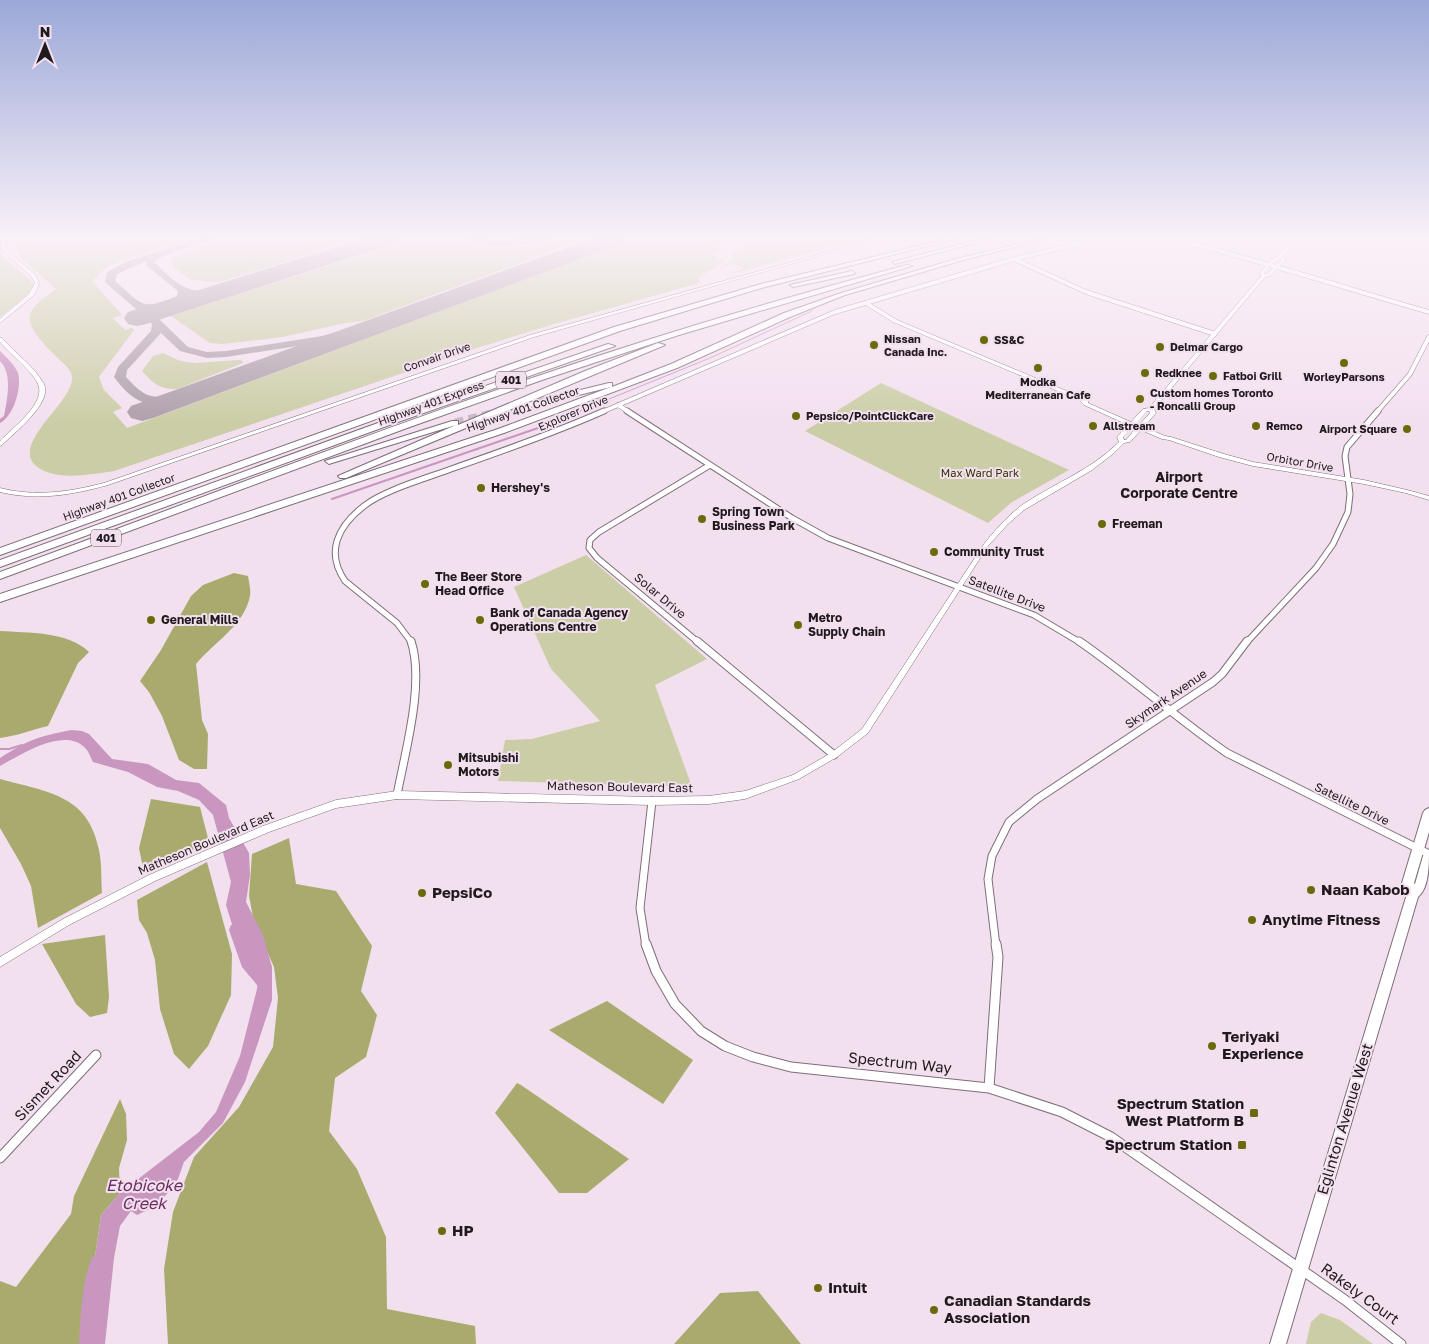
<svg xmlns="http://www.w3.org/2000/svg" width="1429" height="1344" font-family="'Golos Text',sans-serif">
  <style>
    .green { fill: #cbcda6 }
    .forest { fill: #a8ab6d }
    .water { fill: #c996c0 }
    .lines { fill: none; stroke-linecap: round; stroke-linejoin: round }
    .stream-far1 { stroke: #c996c0; stroke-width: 1 }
    .stream { stroke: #c996c0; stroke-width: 2 }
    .river { fill: #c996c0; fill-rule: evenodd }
    .taxiway { fill: #ae9faa; fill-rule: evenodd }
    .runway { fill: #ae9faa; fill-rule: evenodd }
    .motorway-tunnel-far1 { stroke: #c9b8c5; stroke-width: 8; stroke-dasharray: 8 4; stroke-linecap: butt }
    .motorway-tunnel { stroke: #c9b8c5; stroke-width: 9; stroke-dasharray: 9 5; stroke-linecap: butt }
    .minor-far3-casing { stroke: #7e6d7b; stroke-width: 5 }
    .minor-far2-casing { stroke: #7e6d7b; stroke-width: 7 }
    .minor-far1-casing { stroke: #7e6d7b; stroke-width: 9 }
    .minor-casing { stroke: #7e6d7b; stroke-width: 11 }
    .tertiary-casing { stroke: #7e6d7b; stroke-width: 1 }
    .primary-casing { stroke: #7e6d7b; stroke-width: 2 }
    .motorway-casing { stroke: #7e6d7b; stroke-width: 2 }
    .minor-far3 { stroke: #fff; stroke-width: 4 }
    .minor-far2 { stroke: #fff; stroke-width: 5 }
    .minor-far1 { stroke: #fff; stroke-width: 7 }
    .minor { stroke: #fff; stroke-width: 9 }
    .tertiary { fill: #fff; fill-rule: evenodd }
    .primary { fill: #fff; fill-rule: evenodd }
    .motorway { fill: #fff; fill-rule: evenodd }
    .poi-dot { fill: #696b0a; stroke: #f3e0ef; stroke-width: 2 }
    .labels { text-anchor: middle; stroke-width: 4; stroke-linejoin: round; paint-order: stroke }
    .far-poi-label { font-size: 11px; font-weight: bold; fill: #20191e; stroke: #f3e0ef; text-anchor: start }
    .far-street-label { font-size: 11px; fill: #20191e; stroke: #f3e0ef }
    .shield { fill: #f3e0ef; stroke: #5f555d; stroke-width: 1 }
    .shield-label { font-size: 11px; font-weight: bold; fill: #20191e }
    .far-park-label { font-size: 11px; fill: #353603; stroke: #f3e0ef }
    .poi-label { font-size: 12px; font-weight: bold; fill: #20191e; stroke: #f3e0ef; text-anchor: start }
    .street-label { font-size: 12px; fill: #20191e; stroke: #f3e0ef }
    .neighbourhood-label { font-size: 14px; font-weight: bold; fill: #20191e; stroke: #f3e0ef }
    .near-poi-label { font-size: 15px; font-weight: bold; fill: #20191e; stroke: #f3e0ef; text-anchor: start }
    .near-street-label { font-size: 15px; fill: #20191e; stroke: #f3e0ef }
    .near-water-label { font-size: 16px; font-style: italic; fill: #6b2d62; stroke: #f3e0ef }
  </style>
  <rect width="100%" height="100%" fill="#f3e0ef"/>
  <path class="green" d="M0,237H4L1,254L35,285L27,295L0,317Z
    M16,237H197L108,266L92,281L122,315L113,318L125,330L132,328L134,330L99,377L104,390L122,408L113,412L127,428L638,237H730L713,244L722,249L712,255L726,261L699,277L700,282L696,284L554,324L477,348L114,471C91,474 56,482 36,466C10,443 74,402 72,377C72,371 65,365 61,361C52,352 23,327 31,312C36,302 47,296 56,289L20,257L13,241Z
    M230,237H365L220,282L192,280L175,269L171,262L174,257Z
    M418,237H451L470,246L499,249L588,238L363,321L345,323L283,337L223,344L210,343L171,316Z
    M761,237H868L739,272L731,273L743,269L742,267L732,264L718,269L732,260L734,252L767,239Z
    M163,353L180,361L195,363L239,360L243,361V363L177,389C161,390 152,383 142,371L153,356Z
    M881,383L1069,470L1012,502L988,523L805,431Z
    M586,555L707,659L655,685L692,787L498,781L505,740L532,739L600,721L551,669L514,587Z
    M1321,1313L1340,1320L1373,1344H1306L1311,1322Z"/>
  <path class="forest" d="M234,573L248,576C249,582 251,590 250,596C244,626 214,642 196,664L202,720L208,734L207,769H194L179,760L162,716L149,692L140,681L161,650L191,596L203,585Z
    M0,631C28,633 68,631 89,652L78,663L48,726C31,730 17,736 0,738Z
    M0,779C47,792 88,794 99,850C102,864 101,879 102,893L38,928L31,886L21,864L0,828Z
    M151,799L200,807L209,842L144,873L139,848Z
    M289,838L296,884L336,891L372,946L361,991L377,1015L366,1057L335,1078L329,1131L357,1169L386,1237L387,1309L475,1326L476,1344H168L164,1269L173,1212L194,1157L239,1107L273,1047L278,998L274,967L254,922L249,896L252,854Z
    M207,862L232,954L231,995L208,1046L189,1069L174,1054L160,1009L155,960L147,933L139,920L137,900Z
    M105,935L109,997L107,1013L90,1017L76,1004L42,944Z
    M607,1001L693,1060L663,1104L549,1030Z
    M517,1083L521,1085L629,1159L587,1193H559L495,1113Z
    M120,1099L126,1114L127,1140L119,1168L120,1193L101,1215L95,1257L96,1295L88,1344H0V1281L16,1287L71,1214L74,1196Z
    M758,1291L801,1344H674L720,1293Z"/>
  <path class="water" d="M0,351C6,357 15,365 18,373C22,387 14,416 0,423V419L4,416C7,400 13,374 0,361Z
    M72,730L82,731L89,734L112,759L148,764L176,780L199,783L226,805L229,818L249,853L250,875L246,902L263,935L272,967V1000L245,1082L223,1123L184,1162L178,1179L166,1195L152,1208L137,1215L131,1211L120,1226L114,1258L105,1344H88L96,1295L95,1257L101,1215L120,1193L199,1132L216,1112L240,1056L259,981L258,971L235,934L226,905L231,882L213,815L199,800L178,791L157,787L128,772L93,762C91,758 89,752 86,749C66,725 20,755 0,766V758C28,740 39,736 72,730Z"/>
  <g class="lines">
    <path class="stream-far1" d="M577,412L710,358L812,311"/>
    <path class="stream" d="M332,499L541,427L580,411
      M0,749H9L22,745"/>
    <path class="river" d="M236,923L241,925L253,958L270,978L272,983L269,993L264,995L259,993L257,985L242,967L229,930L231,925Z
      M98,1254L104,1257L107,1263L100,1299L97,1344H79C81,1315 81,1284 92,1257Z"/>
    <path class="taxiway" d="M205,237H218L163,256L156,260L155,263C166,273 176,285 190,289C199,293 213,287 220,293L219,295L204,297L187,295L186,300L169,308V311L161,312L158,318L188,347L207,352L226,351L322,336L382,320L387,323L386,325L323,342L226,357L207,358L180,351L161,333L127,370L126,377C146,399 153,400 182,393L188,397L186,399C152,408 136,407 114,377L118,367L151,331L152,324L147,319L151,312L137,310L107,284L105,282L107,272L128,261ZM146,261L147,266L178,291L177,296C142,312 142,304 115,281L117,274Z
      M466,237C477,236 487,240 498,240C517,241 536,235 555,237L550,240C527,243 485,254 466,237Z"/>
    <path class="runway" d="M369,237H403L399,242L146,324L137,326L128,324L124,318L128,312Z
      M597,237H629L625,242L153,418L142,421L131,418L127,412L131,406Z"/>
    <path class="motorway-tunnel-far1" d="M499,412L520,407"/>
    <path class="motorway-tunnel" d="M455,423L504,411"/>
    <defs>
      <path id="minor-far3" d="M1165,237C1254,258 1341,287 1429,312
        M1014,259L1086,292L1215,334
        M618,405L629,412
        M602,412L835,312L1014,259L1106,237
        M1377,412L1410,374L1429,337"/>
      <path id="minor-far2" d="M627,411L792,518L828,538L1034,615L1081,643
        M412,643L397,623L345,581C325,552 338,526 364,506C384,490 427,478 451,469C503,451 554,433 604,411
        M699,643L597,558L589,548L590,540L599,532L710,465
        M1246,643L1316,568L1333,544L1348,512L1350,494L1345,456L1347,447L1378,411"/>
      <path id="minor-far1" d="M697,641L834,755
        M1079,641C1130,676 1176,718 1227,753L1429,854
        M397,795C405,752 425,683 411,641
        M646,946L640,908L652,801
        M996,946L988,879L992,856L1009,822L1037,799L1213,682L1222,674L1247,641"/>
      <path id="minor" d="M646,944L656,971L675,1004L701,1031L725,1046L753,1057L791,1067L989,1088L1062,1112L1111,1137L1345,1300L1401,1344
        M989,1088L998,957L996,944
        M0,1158L96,1055"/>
      <path id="tertiary" d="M4,237H8L5,245L6,250L35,274L39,283L37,290L33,296L0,323V319L3,316L29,294L35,283L31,276L2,250L1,245Z
        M881,237H886L534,337L108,485C72,495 37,501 0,492V488C35,497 69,492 104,483L530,335Z
        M1294,237H1298L1283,256L1286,259V260L1270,276L1265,277L1154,409L1156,413L1144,427L1165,436L1171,437L1224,454L1253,462L1364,480L1407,490L1429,496V500L1406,493L1364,484L1253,466L1219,457L1169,440L1162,439L1141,430L1130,442L1124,443L1114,453L1092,470L1024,510L1008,524L988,546L868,733L837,757L799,779L745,799L709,804L652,805L397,799L336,808L269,832L155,881L69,925L0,967V957L63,919L149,875L263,826L336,800L397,791L652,797L709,796L745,791L793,775L831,753L862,729L984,544C996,529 1009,514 1025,503C1057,482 1091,470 1119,442L1117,437L1128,425L1084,405L1079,400L893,322L864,304V302H868L897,320L1088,400V403L1131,422L1143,409L1149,408L1261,276L1260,273L1271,260L1279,255ZM1280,258L1282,259L1267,274H1265L1264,273L1272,264ZM1147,411H1149L1150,413L1139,425L1136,424ZM1133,426L1136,428L1126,440H1124L1123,437Z
        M0,338H2C15,353 34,366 44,384C53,403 14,433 2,445L0,446V441C12,428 49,402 37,382C28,367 12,356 0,342Z"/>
      <path id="primary" d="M1429,808V832L1414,883L1415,884L1423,856L1425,852L1429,851C1429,866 1429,888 1418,897L1286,1344H1270L1407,894L1402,883L1423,813L1425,810Z"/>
      <path id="motorway" d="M955,237H964L765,287L620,331L0,555V548L614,327L761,284Z
        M989,237H998L895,264L892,262Z
        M1045,237H1054L960,261L845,295L790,317L677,368L504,433L0,602V594L498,429L611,387L522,409L518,407L519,405L609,383H612V387L671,364L784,313L841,293L956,259Z
        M907,265L912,266L679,335L542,380L407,428L0,579V572C179,507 357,437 538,376C660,334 783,298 907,265Z
        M852,271L855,273L854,274L793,287L790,285Z
        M658,343L665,345L346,478H340L338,476L456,425L332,463L329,464L325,461L452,421H458V425L585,371Z
        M608,344L615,346L395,423L0,567V560L389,419Z"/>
    </defs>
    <use href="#minor-far3" class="minor-far3-casing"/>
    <use href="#minor-far2" class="minor-far2-casing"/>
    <use href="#minor-far1" class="minor-far1-casing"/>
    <use href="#minor" class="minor-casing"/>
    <use href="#tertiary" class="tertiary-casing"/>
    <use href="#primary" class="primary-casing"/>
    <use href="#motorway" class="motorway-casing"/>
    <use href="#minor-far3" class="minor-far3"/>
    <use href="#minor-far2" class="minor-far2"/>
    <use href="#minor-far1" class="minor-far1"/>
    <use href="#minor" class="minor"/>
    <use href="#tertiary" class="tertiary"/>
    <use href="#primary" class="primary"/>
    <use href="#motorway" class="motorway"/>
  </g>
  <linearGradient id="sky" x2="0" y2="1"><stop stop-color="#9ba8d8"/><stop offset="0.56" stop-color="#faf1f8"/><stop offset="1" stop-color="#faf1f8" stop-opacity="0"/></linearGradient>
  <rect width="1429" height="425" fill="url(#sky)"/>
  <g class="poi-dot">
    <circle cx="984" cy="340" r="5"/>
    <circle cx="874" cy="345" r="5"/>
    <circle cx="1160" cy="347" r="5"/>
    <circle cx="1344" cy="363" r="5"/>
    <circle cx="1038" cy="368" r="5"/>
    <circle cx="1145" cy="373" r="5"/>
    <circle cx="1213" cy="376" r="5"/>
    <circle cx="1140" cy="399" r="5"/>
    <circle cx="796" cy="416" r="5"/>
    <circle cx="1093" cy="426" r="5"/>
    <circle cx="1256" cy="426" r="5"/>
    <circle cx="1407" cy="429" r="5"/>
    <circle cx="481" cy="488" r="5"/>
    <circle cx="702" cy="519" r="5"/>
    <circle cx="1102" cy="524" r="5"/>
    <circle cx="934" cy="552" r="5"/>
    <circle cx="425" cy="584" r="5"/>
    <circle cx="151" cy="620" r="5"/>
    <circle cx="480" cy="620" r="5"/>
    <circle cx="798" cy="625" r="5"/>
    <circle cx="448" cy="765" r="5"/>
    <circle cx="1311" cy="890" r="5"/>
    <circle cx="422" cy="893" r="5"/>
    <circle cx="1252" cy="920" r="5"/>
    <circle cx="1212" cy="1046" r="5"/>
    <rect x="1249" y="1108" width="10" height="10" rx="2.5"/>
    <rect x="1237" y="1140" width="10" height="10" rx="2.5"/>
    <circle cx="442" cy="1231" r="5"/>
    <circle cx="818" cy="1288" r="5"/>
    <circle cx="934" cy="1310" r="5"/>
  </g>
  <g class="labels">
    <g class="far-poi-label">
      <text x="884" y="343">Nissan<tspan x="884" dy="13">Canada Inc.</tspan></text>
      <text x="994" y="344">SS&amp;C</text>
      <text x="1170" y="351">Delmar Cargo</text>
      <text x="1155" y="377">Redknee</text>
      <text x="1223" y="380">Fatboi Grill</text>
      <text x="1344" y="381" text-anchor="middle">WorleyParsons</text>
      <text x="1038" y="386" text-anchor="middle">Modka<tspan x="1038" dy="13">Mediterranean Cafe</tspan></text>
      <text x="1150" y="397">Custom homes Toronto<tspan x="1150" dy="13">- Roncalli Group</tspan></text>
      <text x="806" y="420">Pepsico/PointClickCare</text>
      <text x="1103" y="430">Allstream</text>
      <text x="1266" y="430">Remco</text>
      <text x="1397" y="433" text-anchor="end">Airport Square</text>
    </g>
    <g class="far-street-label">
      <text transform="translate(437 357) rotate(-19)" y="4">Convair Drive</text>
      <text transform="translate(431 403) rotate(-20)" y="4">Highway 401 Express</text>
      <text transform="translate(523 409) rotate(-19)" y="4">Highway 401 Collector</text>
      <text transform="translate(573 413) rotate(-23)" y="4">Explorer Drive</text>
      <text transform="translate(1300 462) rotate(10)" y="4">Orbitor Drive</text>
      <text transform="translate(119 497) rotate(-20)" y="4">Highway 401 Collector</text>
    </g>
    <g class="shield">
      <rect x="496" y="371.5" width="30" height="17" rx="4"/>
      <rect x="91" y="529.5" width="30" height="17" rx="4"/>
    </g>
    <g class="shield-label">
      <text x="511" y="384">401</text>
      <text x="106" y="542">401</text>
    </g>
    <g class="far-park-label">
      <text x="980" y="477">Max Ward Park</text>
    </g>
    <g class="poi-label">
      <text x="491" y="492">Hershey's</text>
      <text x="712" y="516">Spring Town<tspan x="712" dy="14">Business Park</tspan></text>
      <text x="1112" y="528">Freeman</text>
      <text x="944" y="556">Community Trust</text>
      <text x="435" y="581">The Beer Store<tspan x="435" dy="14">Head Office</tspan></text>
      <text x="490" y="617">Bank of Canada Agency<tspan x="490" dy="14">Operations Centre</tspan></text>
      <text x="808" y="622">Metro<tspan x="808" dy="14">Supply Chain</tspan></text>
      <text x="161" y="624">General Mills</text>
      <text x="458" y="762">Mitsubishi<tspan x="458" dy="14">Motors</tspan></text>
    </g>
    <g class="street-label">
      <text transform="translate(1007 594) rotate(21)" y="4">Satellite Drive</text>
      <text transform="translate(660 596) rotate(40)" y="4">Solar Drive</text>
      <text transform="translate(1166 699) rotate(-34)" y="4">Skymark Avenue</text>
      <text transform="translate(620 787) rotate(1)" y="4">Matheson Boulevard East</text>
      <text transform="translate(1352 804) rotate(26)" y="4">Satellite Drive</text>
      <text transform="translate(206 843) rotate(-23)" y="4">Matheson Boulevard East</text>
    </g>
    <g class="neighbourhood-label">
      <text x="1179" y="482">Airport<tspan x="1179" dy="16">Corporate Centre</tspan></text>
    </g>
    <g class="near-poi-label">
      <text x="1321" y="895">Naan Kabob</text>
      <text x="432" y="898">PepsiCo</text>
      <text x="1262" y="925">Anytime Fitness</text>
      <text x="1222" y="1042">Teriyaki<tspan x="1222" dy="17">Experience</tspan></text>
      <text x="1244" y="1109" text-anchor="end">Spectrum Station<tspan x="1244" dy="17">West Platform B</tspan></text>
      <text x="1232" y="1150" text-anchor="end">Spectrum Station</text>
      <text x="452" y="1236">HP</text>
      <text x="828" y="1293">Intuit</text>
      <text x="944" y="1306">Canadian Standards<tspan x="944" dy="17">Association</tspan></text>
    </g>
    <g class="near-street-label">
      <text transform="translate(900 1063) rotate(6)" y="5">Spectrum Way</text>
      <text transform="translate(48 1086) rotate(-47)" y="5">Sismet Road</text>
      <text transform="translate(1345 1119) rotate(-73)" y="5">Eglinton Avenue West</text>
      <text transform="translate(1360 1294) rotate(36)" y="5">Rakely Court</text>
    </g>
    <g class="near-water-label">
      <text x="144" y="1191">Etobicoke<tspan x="144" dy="18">Creek</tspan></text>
    </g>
  </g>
  <g transform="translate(45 45)" stroke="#f3e0ef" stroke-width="4" paint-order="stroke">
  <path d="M0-4L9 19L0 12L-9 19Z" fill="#20191e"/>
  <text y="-8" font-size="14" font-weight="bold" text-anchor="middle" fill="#20191e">N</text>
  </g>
</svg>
